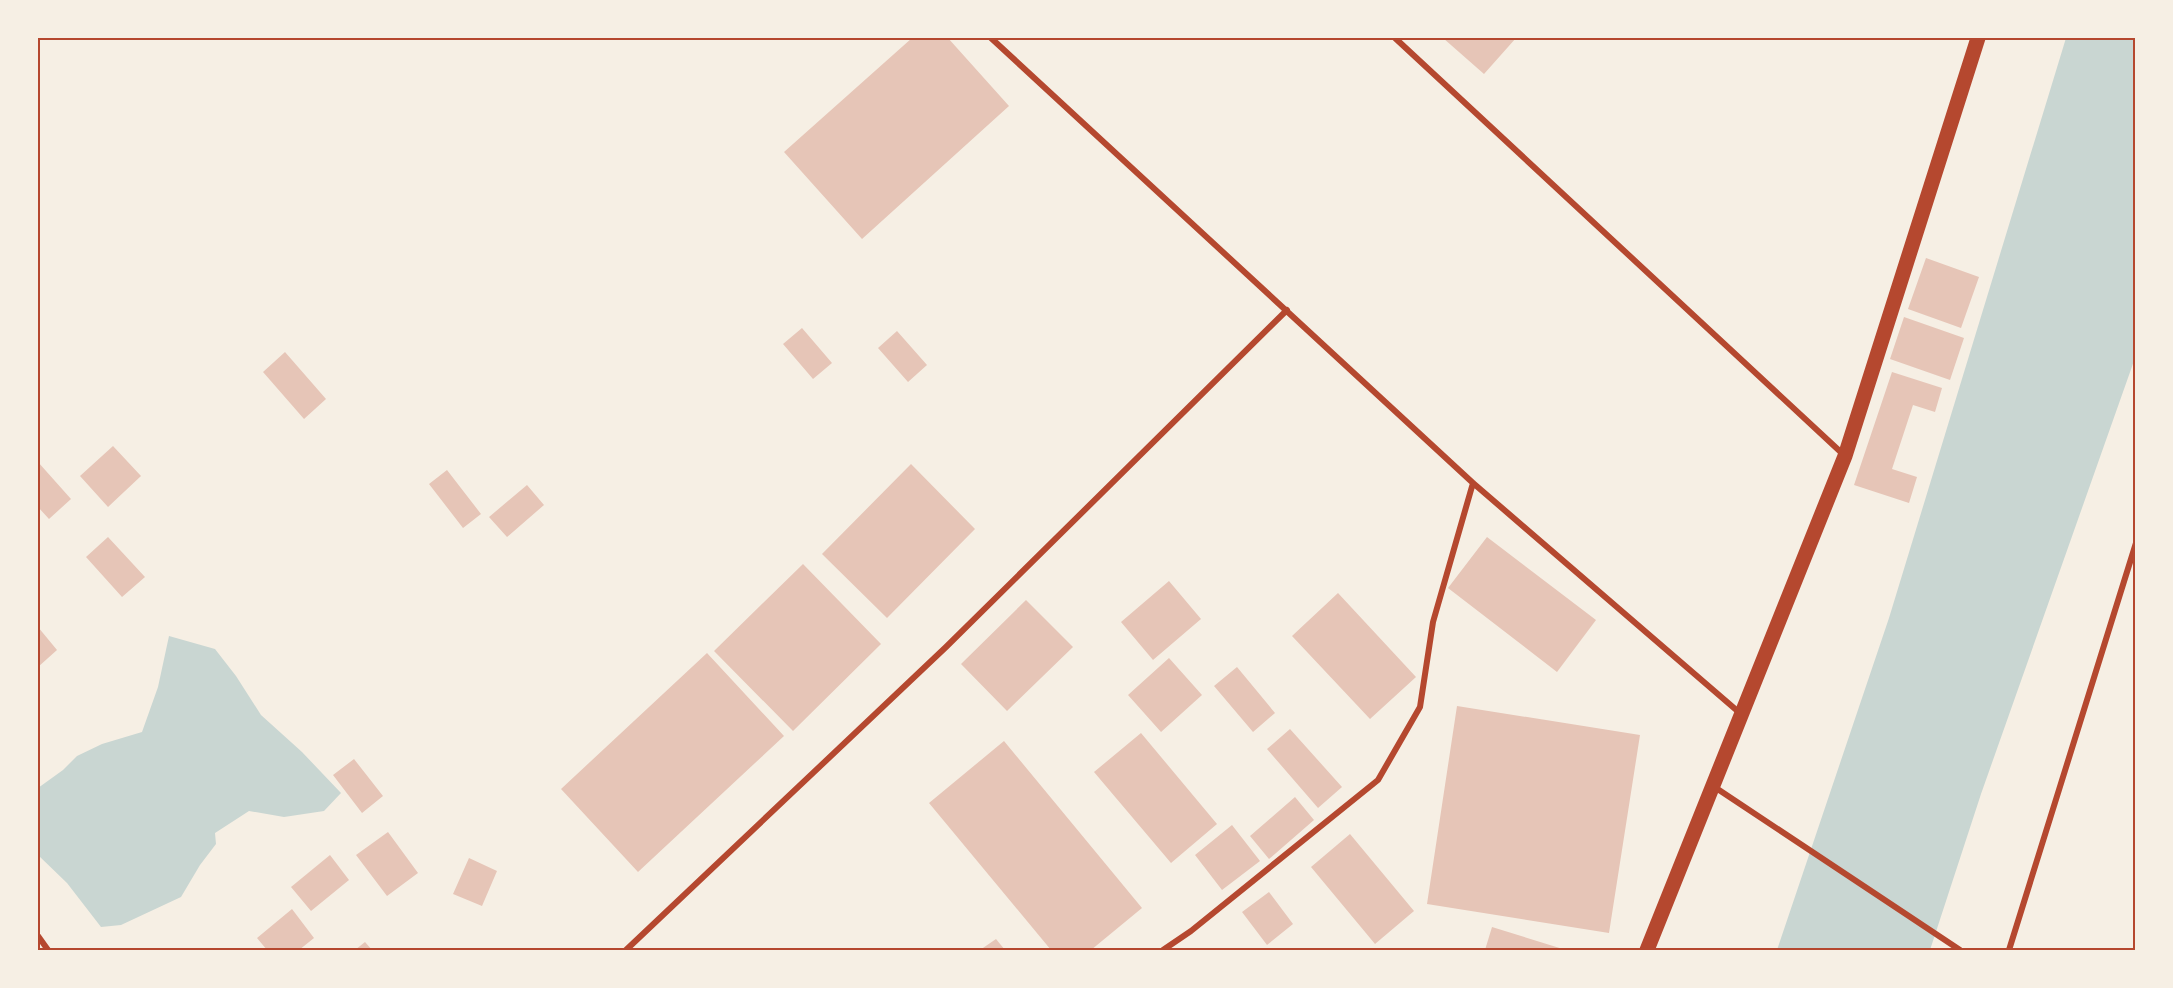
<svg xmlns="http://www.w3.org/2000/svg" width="2173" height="988" font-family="'Titillium Web',sans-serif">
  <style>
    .water { fill: #c9d6d2 }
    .building { fill: #e6c5b7 }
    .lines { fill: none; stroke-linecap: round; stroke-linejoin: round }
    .minor { stroke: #b5482f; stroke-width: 6 }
    .primary { stroke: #b5482f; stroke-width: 15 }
    .neatline { fill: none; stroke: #b5482f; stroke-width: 2 }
  </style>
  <rect width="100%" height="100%" fill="#f6efe4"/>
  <path class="water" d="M2066,38H2135V358L1981,794L1930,950H1777L1889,618Z
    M169,636L215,649L236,676L261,715L302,752L341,793L324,811L284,817L249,811L215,833L216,844L200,865L181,897L121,925L101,927L67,883L38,855V788L63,770L77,756L102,744L142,732L158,687Z"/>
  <path class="building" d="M912,38H948L1009,106L862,239L784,152Z
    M1443,38H1516L1484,74Z
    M1926,258L1979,277L1961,328L1908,309Z
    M1904,317L1964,338L1950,380L1890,359Z
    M802,328L832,363L813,379L783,344Z
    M897,331L927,365L908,382L878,348Z
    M285,352L326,399L304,419L263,372Z
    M1892,372L1942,388L1935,412L1913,405L1892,469L1917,477L1909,503L1854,485Z
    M113,446L141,476L108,507L80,476Z
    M38,462L71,499L49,519L38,507Z
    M911,464L975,529L887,618L822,554Z
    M447,470L481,514L463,528L429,484Z
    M527,485L544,505L507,537L489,517Z
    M108,537L145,577L122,597L86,557Z
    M1487,537L1596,620L1557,672L1448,588Z
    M803,564L881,644L793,731L714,651Z
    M1169,581L1201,619L1153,660L1121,622Z
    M1338,593L1416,677L1370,719L1292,636Z
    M1026,600L1073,647L1007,711L961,664Z
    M38,627L57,650L38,667Z
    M707,653L784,736L638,872L561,789Z
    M1169,658L1202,695L1161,732L1128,695Z
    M1237,667L1275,713L1253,732L1214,686Z
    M1457,706L1640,735L1609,933L1427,904Z
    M1290,729L1342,787L1318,808L1267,749Z
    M1141,733L1217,824L1171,863L1094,772Z
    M1004,741L1142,908L1091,950H1051L929,803Z
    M354,759L383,796L362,813L333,775Z
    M1295,797L1314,820L1269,859L1250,836Z
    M1232,825L1260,861L1222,890L1195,855Z
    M388,832L418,873L387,896L356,855Z
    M1350,834L1414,911L1375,944L1311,867Z
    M330,855L349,880L311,911L291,887Z
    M469,858L497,871L482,906L453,894Z
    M1269,892L1293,924L1267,945L1242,912Z
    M292,909L314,938L299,950H267L257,938Z
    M1492,927L1566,950H1485Z
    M996,939L1005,950H980Z
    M365,942L372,950H355Z"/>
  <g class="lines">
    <path class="minor" d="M991,38L1473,483L1741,714
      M1395,38L1845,456
      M1713,786L1960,950
      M38,936L48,950
      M626,950L946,647L1287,310
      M1163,950L1191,931L1378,780L1420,707L1433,622L1473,483
      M2009,950L2136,543"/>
    <path class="primary" d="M1647,950L1845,456L1978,38"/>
  </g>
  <rect width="2173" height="988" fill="none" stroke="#f6efe4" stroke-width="78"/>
  <rect x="39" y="39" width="2095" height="910" class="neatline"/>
</svg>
